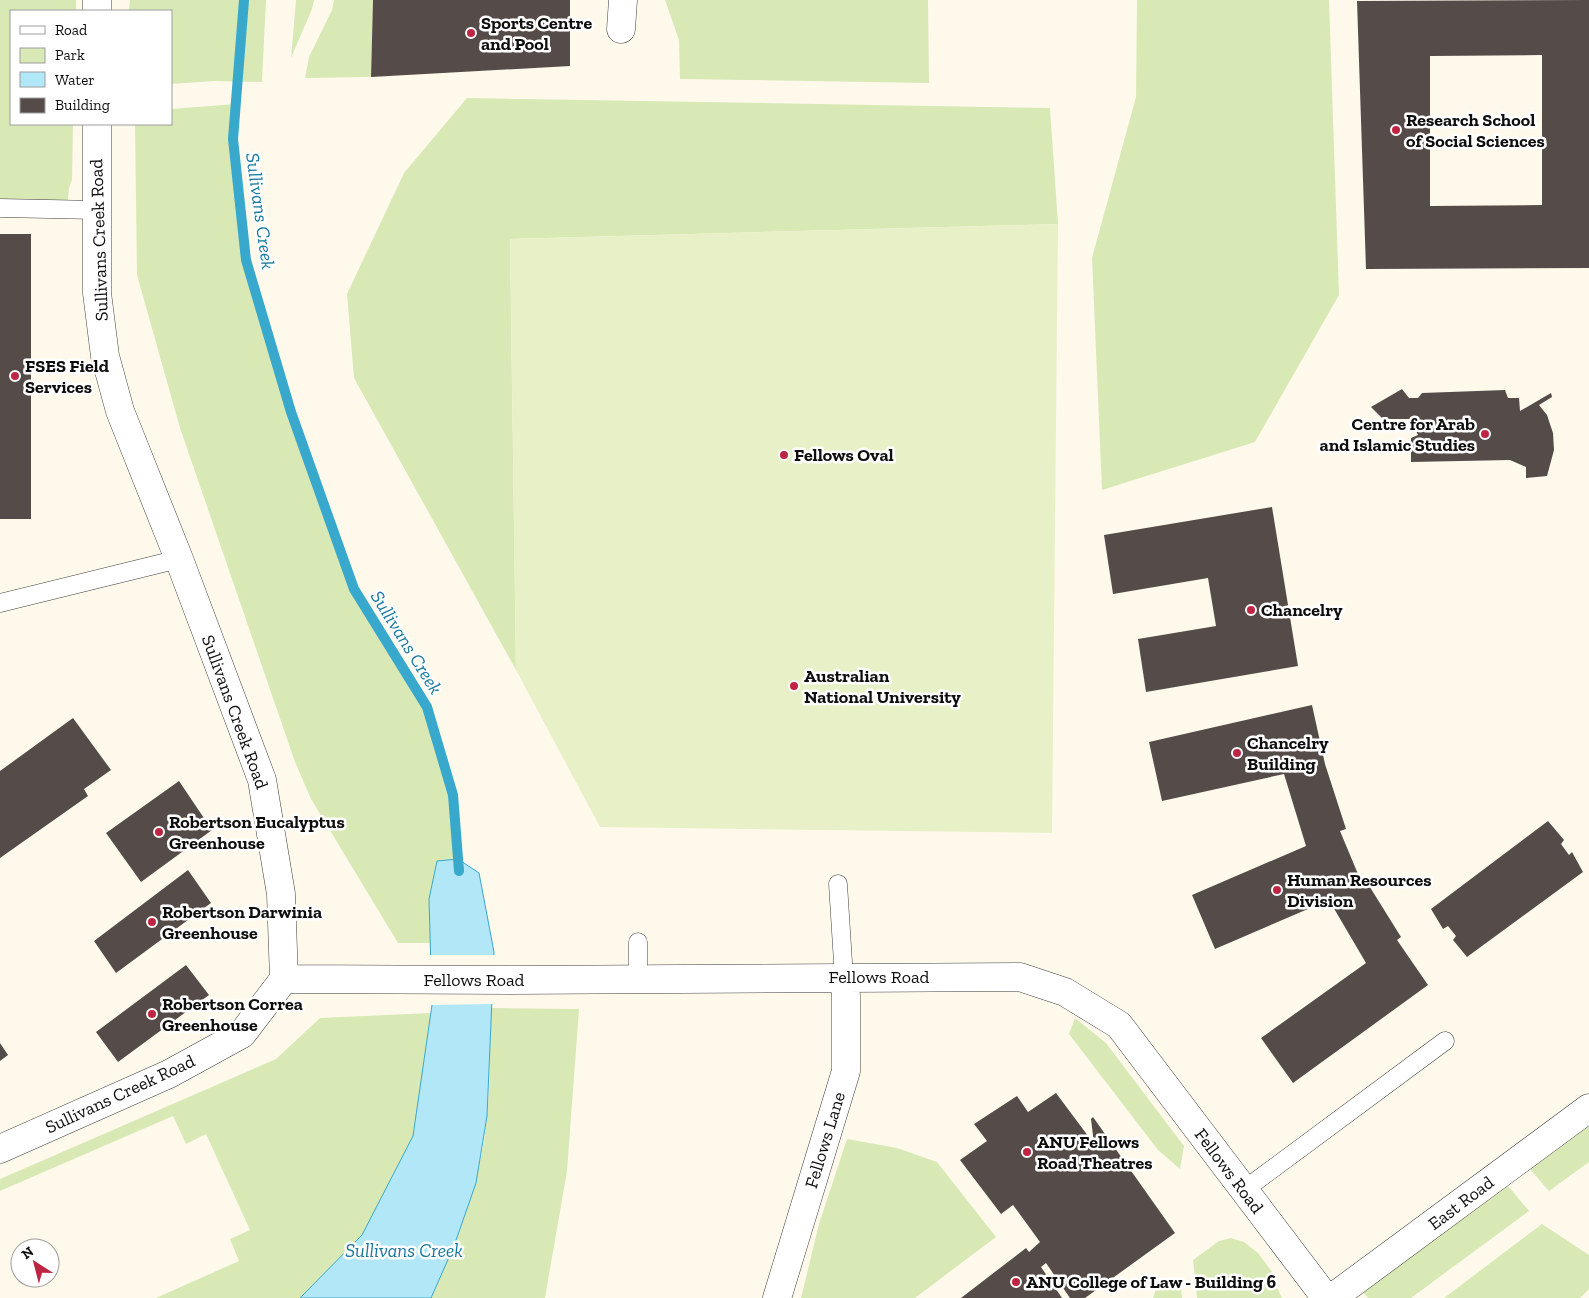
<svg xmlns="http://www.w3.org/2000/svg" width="1589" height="1298" font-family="'Zilla Slab',serif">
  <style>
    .green { fill: #d8e9b6 }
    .pitch { fill: #e8f0c8 }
    .water { fill: #b1e7f6; stroke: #38a8cd }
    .pier { fill: #fff9ec }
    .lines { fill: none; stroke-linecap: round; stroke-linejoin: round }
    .stream { stroke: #38a8cd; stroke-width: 10 }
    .building { fill: #554c49; fill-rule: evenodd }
    .lane-casing { stroke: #404040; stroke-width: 19 }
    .street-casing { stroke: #404040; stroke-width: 29 }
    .lane { stroke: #fff; stroke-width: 18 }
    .street { stroke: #fff; stroke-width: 28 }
    .poi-dot { fill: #bd2542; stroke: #fff; stroke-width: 2 }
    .labels { text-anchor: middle; stroke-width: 5; stroke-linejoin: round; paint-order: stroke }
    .poi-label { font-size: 18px; font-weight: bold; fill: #0d0d0d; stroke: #fff; text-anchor: start }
    .street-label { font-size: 18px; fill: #0d0d0d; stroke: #fff }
    .water-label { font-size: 19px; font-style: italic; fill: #16779e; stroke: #fff }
  </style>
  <rect width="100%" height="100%" fill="#fff9ec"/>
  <path class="green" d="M0,0H76V11H11V124H73L72,180L69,188L67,210L0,208Z
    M130,0H266L262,82L214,81L171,84V11H129Z
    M296,0H314L312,9L291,58Z
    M334,0H373L371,77L305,78L309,57L332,10Z
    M665,0H928L929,83L680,79L679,40Z
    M1137,0H1329L1339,295L1255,442L1102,490L1092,258L1136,97Z
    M467,98L1050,108L1058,224L510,239L516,670L354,378L347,294L404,173Z
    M236,104L233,139L246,260L354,589L427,707L453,795L458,859L437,862L429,899L430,943H398L311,799L295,762L180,428L137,275L135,124H171V109Z
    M491,1008L579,1009L567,1171L545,1298H431C457,1240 482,1180 487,1115C491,1080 489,1044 491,1008Z
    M431,1013L413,1136L362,1236L300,1298H156L239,1261L230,1239L250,1230L206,1134L186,1144L173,1116L0,1191V1179L276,1059L320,1018Z
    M1075,1018L1106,1043L1184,1146L1180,1169L1158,1150L1069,1034Z
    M1589,1123V1162L1549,1191L1528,1167Z
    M847,1139L897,1148L937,1162L996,1237L915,1298H801L819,1224Z
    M1508,1186L1529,1211L1411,1298H1368L1363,1292Z
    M1542,1224L1589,1255V1289L1580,1298H1444Z
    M1231,1238L1244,1242L1258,1253L1276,1277V1285L1282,1298H1197L1193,1260L1219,1241Z
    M1172,1279H1177L1181,1287L1182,1298H1153L1156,1289Z"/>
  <path class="pitch" d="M1058,224L1052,833L600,827L516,670L510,239Z"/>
  <path class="water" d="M458,859L479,873L494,952L487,1116L476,1183L454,1246L431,1298H300L362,1235L413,1136L432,1005L429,899L437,861Z"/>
  <path class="pier" d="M428,955H496L493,1004L430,1005Z"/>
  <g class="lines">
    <path class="stream" d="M244,0L233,139L246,260L291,412L354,589L427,707L453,795L459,871"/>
  </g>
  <path class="building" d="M373,0H570V66L371,77Z
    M1589,0V268L1366,269L1357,1ZM1542,55V205L1430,206V56Z
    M0,234H31V519H0Z
    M1402,389L1409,398H1418L1422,393L1505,390L1508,398H1519L1520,411L1551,393L1552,397L1539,405L1547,415L1553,433L1554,450L1547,476L1526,478V467L1510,460L1411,462V438L1418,435L1410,419H1383L1371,407Z
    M1272,507L1298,666L1146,692L1138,639L1216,626L1208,578L1113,594L1104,535Z
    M1312,705L1325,764L1346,829L1340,831L1363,886L1368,884L1401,937L1397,940L1428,985L1293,1083L1261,1038L1366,963L1329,900L1215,949L1192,895L1306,846L1284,774L1162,801L1149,742Z
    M73,718L111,770L84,789L88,796L0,858V771Z
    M179,781L212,830L141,882L106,833Z
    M1548,821L1564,840L1561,844L1569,855L1572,852L1583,872L1467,957L1453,940L1456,936L1448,926L1443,929L1431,909Z
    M188,870L211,903L116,973L94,941Z
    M186,965L209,995L118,1062L96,1032Z
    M0,1043L8,1055L0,1061Z
    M1056,1093L1094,1144L1091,1119L1093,1117L1175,1233L1085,1298H1070L1046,1263L1041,1267L1062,1298H961L1026,1248L1029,1252L1040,1242L1013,1205L1001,1214L960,1160L987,1141L974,1124L1017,1096L1028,1112Z"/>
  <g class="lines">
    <defs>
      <path id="lane" d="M0,208L97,210
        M0,603L179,559
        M838,884L844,978
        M638,942V979
        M1244,1190L1445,1041"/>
      <path id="street" d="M97,0V11
        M621,29L623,0
        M284,979L512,980L1020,977L1065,992L1119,1025L1326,1298
        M0,1149L169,1074L242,1034L284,979L281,894L262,780L179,559L120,411L105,356L97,293V124
        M777,1298L846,1071V996L844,978
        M1332,1298L1589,1108"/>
    </defs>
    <use href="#lane" class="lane-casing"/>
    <use href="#street" class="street-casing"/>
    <use href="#lane" class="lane"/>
    <use href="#street" class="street"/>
  </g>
  <g class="poi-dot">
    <circle cx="471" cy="33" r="5"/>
    <circle cx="1396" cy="130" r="5"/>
    <circle cx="15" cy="376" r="5"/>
    <circle cx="1485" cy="434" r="5"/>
    <circle cx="784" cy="455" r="5"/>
    <circle cx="1251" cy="610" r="5"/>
    <circle cx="794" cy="686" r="5"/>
    <circle cx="1237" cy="753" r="5"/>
    <circle cx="159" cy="832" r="5"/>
    <circle cx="1277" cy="890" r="5"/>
    <circle cx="152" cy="922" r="5"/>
    <circle cx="152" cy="1014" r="5"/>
    <circle cx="1027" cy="1152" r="5"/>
    <circle cx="1016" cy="1282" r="5"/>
  </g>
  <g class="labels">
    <g class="poi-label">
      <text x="481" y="29">Sports Centre<tspan x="481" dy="21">and Pool</tspan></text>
      <text x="1406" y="126">Research School<tspan x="1406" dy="21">of Social Sciences</tspan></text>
      <text x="25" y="372">FSES Field<tspan x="25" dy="21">Services</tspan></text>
      <text x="1475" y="430" text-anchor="end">Centre for Arab<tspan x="1475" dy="21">and Islamic Studies</tspan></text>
      <text x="794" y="461">Fellows Oval</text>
      <text x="1261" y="616">Chancelry</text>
      <text x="804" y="682">Australian<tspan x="804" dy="21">National University</tspan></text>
      <text x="1247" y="749">Chancelry<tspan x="1247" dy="21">Building</tspan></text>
      <text x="169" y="828">Robertson Eucalyptus<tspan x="169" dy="21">Greenhouse</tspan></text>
      <text x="1287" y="886">Human Resources<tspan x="1287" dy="21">Division</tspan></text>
      <text x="162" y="918">Robertson Darwinia<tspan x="162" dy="21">Greenhouse</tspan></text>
      <text x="162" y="1010">Robertson Correa<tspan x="162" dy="21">Greenhouse</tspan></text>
      <text x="1037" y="1148">ANU Fellows<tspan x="1037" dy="21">Road Theatres</tspan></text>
      <text x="1026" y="1288">ANU College of Law - Building 6</text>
    </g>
    <g class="street-label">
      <text transform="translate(99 240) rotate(-92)" y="6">Sullivans Creek Road</text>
      <text transform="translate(235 712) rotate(70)" y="6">Sullivans Creek Road</text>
      <text x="879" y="983">Fellows Road</text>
      <text x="474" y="986">Fellows Road</text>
      <text transform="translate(120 1094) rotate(-25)" y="6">Sullivans Creek Road</text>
      <text transform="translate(825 1140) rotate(-73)" y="6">Fellows Lane</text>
      <text transform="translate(1229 1171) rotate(53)" y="6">Fellows Road</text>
      <text transform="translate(1461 1203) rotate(-37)" y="6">East Road</text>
    </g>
    <g class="water-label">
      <text transform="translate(261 211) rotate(82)" y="7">Sullivans Creek</text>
      <text transform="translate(407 642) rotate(58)" y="7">Sullivans Creek</text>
      <text x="404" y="1257">Sullivans Creek</text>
    </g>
  </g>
  <rect x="10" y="10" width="162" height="115" fill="#ffffff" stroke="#9e9e9e"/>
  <rect x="20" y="26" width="25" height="8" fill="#ffffff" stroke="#9e9e9e"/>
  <text x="55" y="35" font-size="15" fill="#0d0d0d">Road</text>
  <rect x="20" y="48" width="25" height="15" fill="#d8e9b6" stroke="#9e9e9e"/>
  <text x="55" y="60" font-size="15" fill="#0d0d0d">Park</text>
  <rect x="20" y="72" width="25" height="15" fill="#b1e7f6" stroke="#9e9e9e"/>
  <text x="55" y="85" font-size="15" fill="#0d0d0d">Water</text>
  <rect x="20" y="98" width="25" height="15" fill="#554c49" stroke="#9e9e9e"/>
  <text x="55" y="110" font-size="15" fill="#0d0d0d">Building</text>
  <g transform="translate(35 1263) rotate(324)"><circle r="24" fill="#ffffff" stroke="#9e9e9e"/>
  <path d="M0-4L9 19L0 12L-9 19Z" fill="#bd2542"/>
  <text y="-8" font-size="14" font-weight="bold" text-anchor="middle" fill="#0d0d0d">N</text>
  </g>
</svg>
